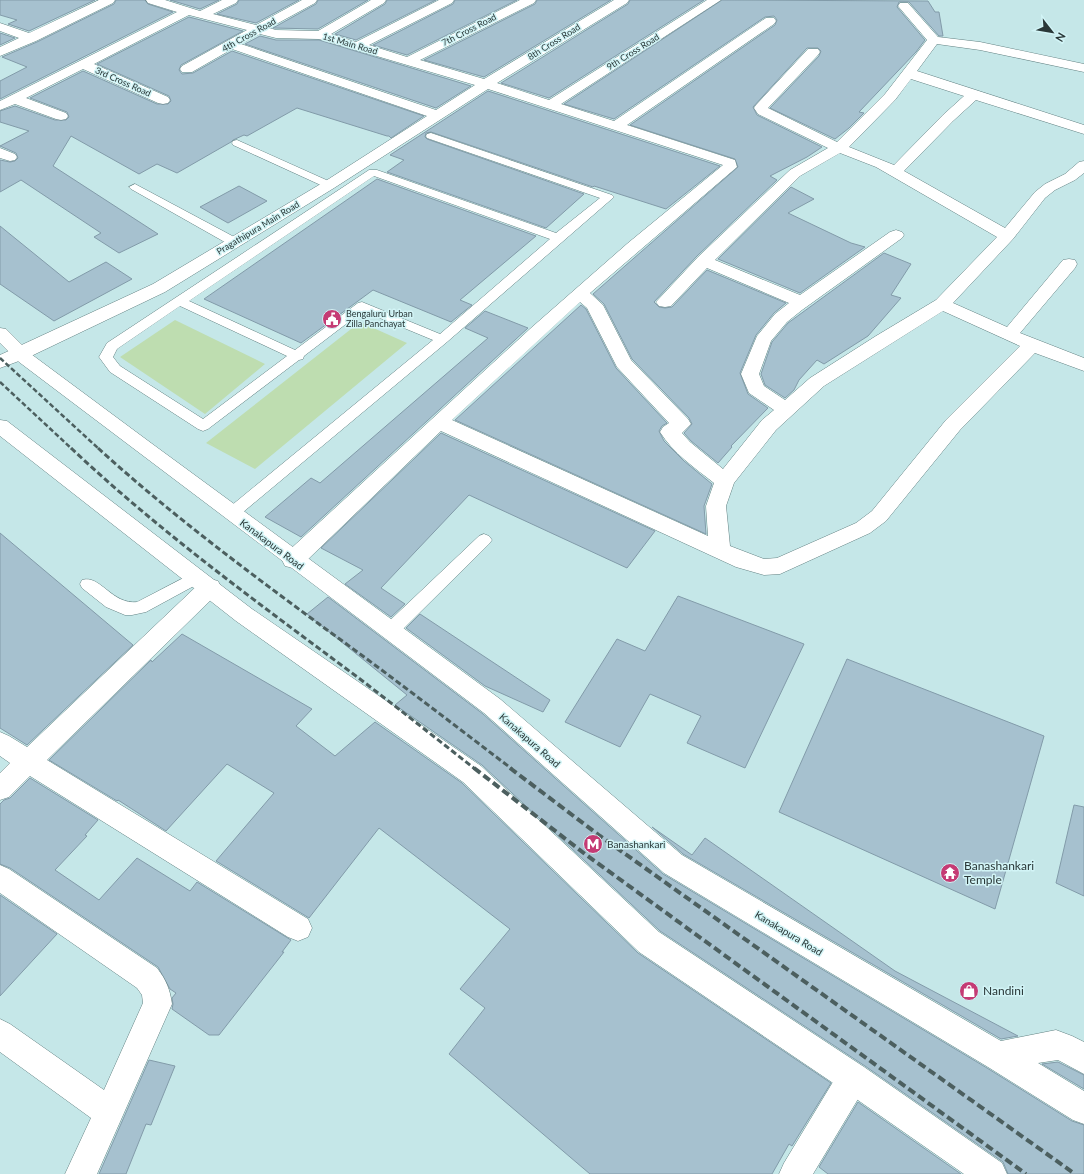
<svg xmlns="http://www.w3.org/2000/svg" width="1084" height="1174" font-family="Lato,sans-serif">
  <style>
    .green { fill: #beddb0 }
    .building { fill: #a6c1cf; stroke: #829ba9 }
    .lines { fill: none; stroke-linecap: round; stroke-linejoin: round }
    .lane-casing { stroke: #638283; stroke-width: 1 }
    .street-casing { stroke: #638283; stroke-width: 1 }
    .primary-casing { stroke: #638283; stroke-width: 1 }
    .lane { fill: #fff; fill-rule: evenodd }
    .street { fill: #fff; fill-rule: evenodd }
    .primary { fill: #fff; fill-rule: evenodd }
    .rail-far2 { stroke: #4c5f5f; stroke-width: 2.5; stroke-dasharray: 5 2.5; stroke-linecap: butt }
    .rail-far1 { stroke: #4c5f5f; stroke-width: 3; stroke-dasharray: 6 3; stroke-linecap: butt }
    .rail { stroke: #4c5f5f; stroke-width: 4; stroke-dasharray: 8 4; stroke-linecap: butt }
    .labels { text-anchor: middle; stroke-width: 3; stroke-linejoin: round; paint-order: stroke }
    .far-street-label { font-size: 9px; fill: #2a3838; stroke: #d2f4f6 }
    .far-poi-label { font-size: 9px; fill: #2a3838; stroke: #d2f4f6; text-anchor: start }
    .street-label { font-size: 10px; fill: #2a3838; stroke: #d2f4f6 }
    .poi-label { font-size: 10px; fill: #2a3838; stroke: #d2f4f6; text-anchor: start }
    .near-poi-label { font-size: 12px; fill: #2a3838; stroke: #d2f4f6; text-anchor: start }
  </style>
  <rect width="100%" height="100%" fill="#c5e7e8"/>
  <path class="green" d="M175,320L265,364L205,414L120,357Z
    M360,322L407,343L255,469L206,443Z"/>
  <path class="building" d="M0,0H95L29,31L8,24L17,20L0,15Z
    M116,0H145L148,4L173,12L0,99V81L27,67L2,57L37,42L114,4Z
    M170,0H219L200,9Z
    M239,0H299L256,23L217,14L237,4Z
    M318,0H368L318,29L273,28L316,4Z
    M387,0H436L356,40L335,34L385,4Z
    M455,0H517L407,55L373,45L453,4Z
    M537,0H611L484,77L424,60L535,4Z
    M630,0H704L549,98L501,83L628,4Z
    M722,0L928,1L935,12H939L943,36H939L909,2H899L897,7L925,40L916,52L859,112L864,113L849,128L835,139L770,108L819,56L821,51L818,48H807L753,107L757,115L822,147L807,157L770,176L777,180L697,256L654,302L659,307L665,308L672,307L707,270L786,303L774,313L756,335L740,373L748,394L768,408L731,446L732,447L718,463L691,441L684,433L692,424L689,418L632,359L604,304L593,294L738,167L735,159L630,125L775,25L777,20L774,16L765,17L614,119L564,104Z
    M189,17L243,31L181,65L179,70L182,74L193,73L232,51L424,116L391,138L389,136H387L297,108L247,136L244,135L233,140L231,142L177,173L157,164L139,174L71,136L53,166L158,234L119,253L94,237L101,233L21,180L0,192V160L10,162L15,161L18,158L16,153L0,146L29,131L0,122V111L15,106L55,120H66L69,117L67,112L30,98L83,71L157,104H168L171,101L169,96L97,64Z
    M0,33L15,38L0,45Z
    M260,36L276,40H319L471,86L436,108L245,44Z
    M488,91L720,166L666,209L594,186L593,187L431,132L426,133L425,137L427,139L584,194L546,228L387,172L404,160L390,155Z
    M377,179L536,236L460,300L472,305L451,322L373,290L301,343L204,299Z
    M239,186L267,201L228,223L200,207Z
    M791,187L814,199L788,213L851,243L865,247L800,293L718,259Z
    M0,226L69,282L106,262L132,279L54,321L0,284Z
    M884,253L911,264L891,295L901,298L868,336L824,364L817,360L799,380L794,390L785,398L765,385L761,374L772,342L788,323Z
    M581,305L586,309L616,368L667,423L662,426L659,431L664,441L684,461L712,484L704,506L706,534L455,420Z
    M485,311L528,328L301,537L265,517L311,478L320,483L488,338L465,328Z
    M441,433L655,531L627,568L469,495L381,588L405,604L391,617L345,584L363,570L321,548Z
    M0,533L133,645L27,745L0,728Z
    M678,596L804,644L745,768L687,743L701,716L650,694L620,747L565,722L617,639L645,651Z
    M328,597L483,714L663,874L987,1068L1072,1121L1084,1125V1174H1008L1003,1162L865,1066L660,931L482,765L395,705L407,695L307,614Z
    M420,614L550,700L543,712L485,686L406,628Z
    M182,634L312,709L296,726L335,756L375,722L462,783L638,953L831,1083L792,1146L789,1144L772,1174H590L449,1054L485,1008L460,989L510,929L379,828L309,918L216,861L274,793L227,764L166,831L118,800L117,801L49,760L151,660L152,662Z
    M847,659L1044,736L995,909L779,812Z
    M30,778L98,820L85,835L87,836L55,870L99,900L137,858L190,891L197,882L291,940L282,952H284L219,1035H209L172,1009L173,1004L172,998L176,993L170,989L158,967L10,868L0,864V804L4,800L10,798Z
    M1074,805L1084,807V896L1056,883Z
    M652,827L692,855L705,838L895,971L1018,1036L1001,1039L683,854Z
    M0,895L57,934L0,996Z
    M149,1060L175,1066L151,1125L146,1124L126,1174H99Z
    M1058,1062L1084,1075V1089L1042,1064Z
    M858,1102L961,1174H828L819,1167Z"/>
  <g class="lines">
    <defs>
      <path id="lane" d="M431,133L612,195L614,197L447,342L236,518L231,519L226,518L223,514L226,510L433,340L363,311L304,356L303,359L299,360L208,429L203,431L198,429L110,372L99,357L107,343L369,170H377L556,233L600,198L427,138L426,136L427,134ZM374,176L550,239L440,334L362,302L358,303L295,350L189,301ZM180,306L287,356L203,419L120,366L113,357L117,349Z
        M237,140L333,183L335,185L329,188L325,187L233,145L232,143L233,141Z
        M135,184L238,239L240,242L238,245H230L131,189L129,187Z
        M484,534L489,536L492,540L489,544L396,636L390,638L384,636L382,631L384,626L479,536Z
        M197,571L203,573L205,577L203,581L146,612L132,615H125L106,607L82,588L80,584L82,580C100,574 112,605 137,602Z"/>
      <path id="street" d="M99,0H115L113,3L36,41L0,56V47L19,38L0,31V23L29,33Z
        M146,0H165L200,11L222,0H238L236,3L213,14L256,25L302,0H317L315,3L269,28L276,30L318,31L371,0H386L384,3L331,34L356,42L439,0H454L452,3L369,45L407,57L520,0H536L534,3L420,60L484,79L614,0H629L627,3L497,83L549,100L707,0H721L561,104L614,121L766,18H774L776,21L774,24L627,125L735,160L737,167L590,293L603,305L631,360L688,419L691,424L682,433L690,442L723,469L762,420L774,410L749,393L741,374L757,336L775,314L789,303L707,268L671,306L665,307L659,306L656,302L698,257L790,170L828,148L758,114L754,108L756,105L808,49H818L820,52L818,55L768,108L837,142L885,94L927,40L898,6L900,3H908L938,37L980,42L1084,64V72L980,50L937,44L917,71L1084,125V134L976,100L953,121L904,171L1005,228L1035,192L1045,184L1065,174L1079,162L1084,161V173L1075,180L1055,190L1045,198L1013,239L953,303L1007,327L1063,260L1069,259L1075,260L1077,264L1075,268L1020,333L1084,358V371L1035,353L960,430L886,521L870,533L780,574L764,575L736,567L441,431L301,566L293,568L285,566L282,560L285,554L531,328L628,243L723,165L488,89L334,188L165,292L27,358L0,368V355L153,284L324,182L427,116L232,49L192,72H182L180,69L182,66L247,30L189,15L94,64L168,97L170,100L168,103L163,104L158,103L83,69L26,98L66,113L68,116L66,119L61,120L56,119L15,104L0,110V101L177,12L148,3ZM260,34L276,38L319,39L475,85L436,110L241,44ZM911,79L964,96L943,115L894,165L849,147L895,100ZM840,153L876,167L997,237L936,300L876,336L810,378L785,400L764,386L759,374L771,341L787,322L802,310L902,238L904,235L902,232L896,230L890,232L800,295L715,260L800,176ZM580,302L587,308L617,367L669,423L663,427L660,432C673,453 695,468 714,483L706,506L708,536L452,420ZM943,311L1020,346L946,420L872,511L856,523L777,558L764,559L730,546L726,506L734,483L776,430L824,386Z
        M0,148L15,154L17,157L15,160L10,161L0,158Z
        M210,579L218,581L221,587L218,593L47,760L308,919L312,928L308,937L298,941L288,937L30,776L9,797L0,800V773L10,763L0,756V732L9,736L27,747L202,581Z
        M0,865L9,869L157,968C166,980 170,989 172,1004L97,1174H65L91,1118L0,1052V1019L10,1024L104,1090L143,1003L142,995L137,988L0,893Z
        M853,1063L864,1067L868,1078L864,1089L813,1174H779L784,1163L842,1067Z"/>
      <path id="primary" d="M0,328L6,329L31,354L151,443L500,699L682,855L1001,1041L1056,1030L1072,1036L1084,1042V1074L1058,1060L1038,1063L1084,1091V1124L1073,1120L988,1067L664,873L484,713L19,362L0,343Z
        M0,420L7,421L252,609L481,766L659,932L864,1067L1002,1163L1007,1174H964L842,1089L639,952L463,782L236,621L0,436Z"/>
    </defs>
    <use href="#lane" class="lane-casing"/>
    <use href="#street" class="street-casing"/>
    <use href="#primary" class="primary-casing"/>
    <use href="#lane" class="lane"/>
    <use href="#street" class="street"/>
    <use href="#primary" class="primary"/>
    <path class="rail-far2" d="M0,358L99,449
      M0,382L72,449"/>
    <path class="rail-far1" d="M71,448C161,533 261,605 360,679C399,709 437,739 475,769
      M98,448C169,513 246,570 323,627C387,673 449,721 512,769"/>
    <path class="rail" d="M474,768L585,854L1026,1174
      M510,768L600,836L1075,1174"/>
  </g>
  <defs>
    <symbol id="civic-disc" viewBox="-11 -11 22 22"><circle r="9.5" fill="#c53b74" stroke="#d2f4f6"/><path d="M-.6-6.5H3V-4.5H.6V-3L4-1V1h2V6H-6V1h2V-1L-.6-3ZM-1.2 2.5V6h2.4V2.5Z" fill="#fff"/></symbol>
    <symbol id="metro-disc" viewBox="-11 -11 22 22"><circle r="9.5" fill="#c53b74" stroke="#d2f4f6"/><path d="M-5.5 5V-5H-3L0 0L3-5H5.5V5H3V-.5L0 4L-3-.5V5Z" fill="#fff"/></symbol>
    <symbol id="temple-disc" viewBox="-11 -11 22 22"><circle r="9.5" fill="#c53b74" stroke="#d2f4f6"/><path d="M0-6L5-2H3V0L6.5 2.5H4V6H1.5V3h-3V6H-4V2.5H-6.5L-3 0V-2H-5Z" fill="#fff"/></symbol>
    <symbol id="shop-disc" viewBox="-11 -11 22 22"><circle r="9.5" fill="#c53b74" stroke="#d2f4f6"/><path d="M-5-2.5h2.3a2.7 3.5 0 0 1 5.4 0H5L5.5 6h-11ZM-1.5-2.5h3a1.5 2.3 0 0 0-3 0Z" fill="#fff"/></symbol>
  </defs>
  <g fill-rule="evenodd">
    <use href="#civic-disc" x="321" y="308" width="22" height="22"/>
    <use href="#metro-disc" x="582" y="833" width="22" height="22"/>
    <use href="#temple-disc" x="939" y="862" width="22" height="22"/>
    <use href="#shop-disc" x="958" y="980" width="22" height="22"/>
  </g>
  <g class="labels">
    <g class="far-street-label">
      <text transform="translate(469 30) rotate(-27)" y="3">7th Cross Road</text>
      <text transform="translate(249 35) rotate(-29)" y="3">4th Cross Road</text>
      <text transform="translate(554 42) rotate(-32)" y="3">8th Cross Road</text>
      <text transform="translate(350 44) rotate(16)" y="3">1st Main Road</text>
      <text transform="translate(633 52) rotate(-32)" y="3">9th Cross Road</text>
      <text transform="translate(123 82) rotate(24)" y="3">3rd Cross Road</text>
      <text transform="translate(258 228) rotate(-31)" y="3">Pragathipura Main Road</text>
    </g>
    <g class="far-poi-label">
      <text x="346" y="317">Bengaluru Urban<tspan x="346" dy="10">Zilla Panchayat</tspan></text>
    </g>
    <g class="street-label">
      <text transform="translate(272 544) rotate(37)" y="4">Kanakapura Road</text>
      <text transform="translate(530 740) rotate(41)" y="4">Kanakapura Road</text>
      <text transform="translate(789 933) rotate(31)" y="4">Kanakapura Road</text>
    </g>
    <g class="poi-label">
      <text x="607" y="848">Banashankari</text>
    </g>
    <g class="near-poi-label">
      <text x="964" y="870">Banashankari<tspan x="964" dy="14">Temple</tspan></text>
      <text x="983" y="995">Nandini</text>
    </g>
  </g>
  <g transform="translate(1052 32) rotate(121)" stroke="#d2f4f6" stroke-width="3" paint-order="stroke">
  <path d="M0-3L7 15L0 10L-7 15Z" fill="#2a3838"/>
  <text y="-6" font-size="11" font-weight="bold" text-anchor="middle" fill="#2a3838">N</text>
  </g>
</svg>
